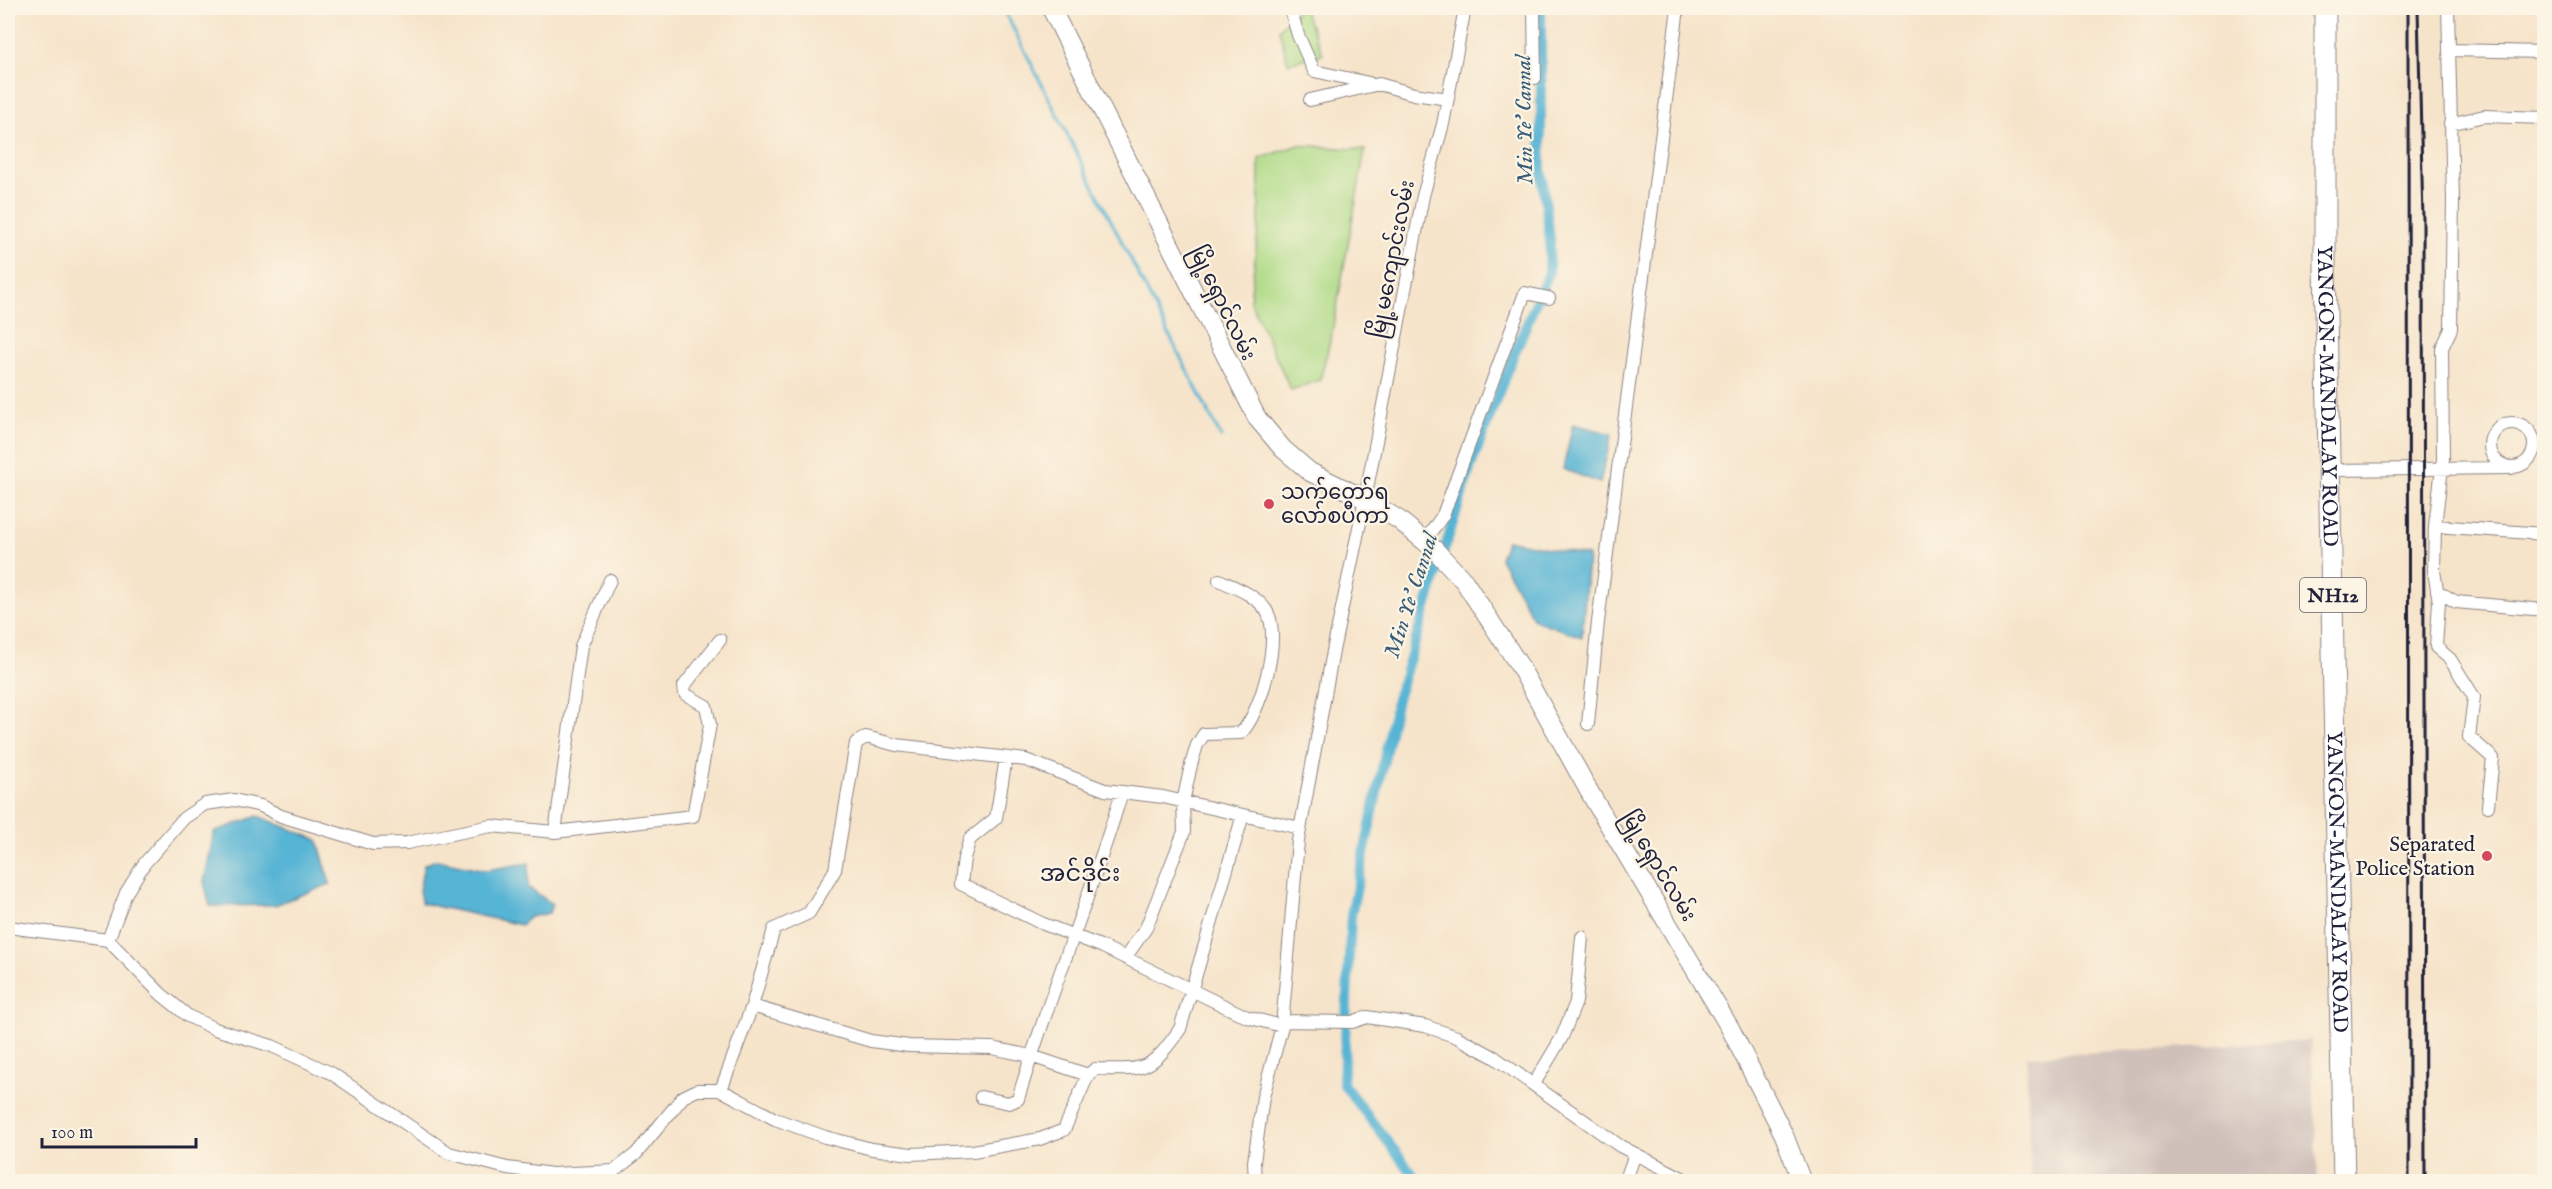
<svg xmlns="http://www.w3.org/2000/svg" width="2552" height="1189" font-family="'IM FELL English','Noto Sans Myanmar',serif">
  <style>
    .industrial { fill: #cfc0ba }
    .green { fill: #aeda86; stroke: #687e60; stroke-width: 1.5 }
    .water { fill: #56b4d4; stroke: #3c6b88; stroke-width: 1.5 }
    .lines { fill: none; stroke-linecap: round; stroke-linejoin: round }
    .stream { stroke: #56b4d4; stroke-width: 3 }
    .canal { stroke: #56b4d4; stroke-width: 10 }
    .street-casing { stroke: #8c8382; stroke-width: 14 }
    .primary-casing { stroke: #8c8382; stroke-width: 20 }
    .highway-casing { stroke: #8c8382; stroke-width: 23 }
    .street { stroke: #fff; stroke-width: 12 }
    .primary { stroke: #fff; stroke-width: 18 }
    .highway { stroke: #fff; stroke-width: 21 }
    .rail { stroke: #22223b; stroke-width: 3 }
    .poi-dot { fill: #d1495b; stroke: #fcf5e5; stroke-width: 2 }
    .labels { text-anchor: middle; stroke-width: 4.5; stroke-linejoin: round; paint-order: stroke }
    .shield { fill: #fcf5e5; stroke: #63616e; stroke-width: 1.5 }
    .shield-label { font-size: 20px; font-weight: bold; fill: #22223b }
    .street-label { font-size: 21px; fill: #22223b; stroke: #fcf5e5 }
    .poi-label { font-size: 21px; fill: #22223b; stroke: #fcf5e5; text-anchor: start }
    .water-label { font-size: 22px; font-style: italic; fill: #375c78; stroke: #fcf5e5 }
    .quarter-label { font-size: 24px; fill: #22223b; stroke: #fcf5e5 }
  </style>
  <rect width="100%" height="100%" fill="#fcf5e5"/>
  <filter id="ink" filterUnits="userSpaceOnUse"><feTurbulence type="fractalNoise" baseFrequency=".0167" numOctaves="2"/><feDisplacementMap in="SourceGraphic" scale="12" xChannelSelector="R" yChannelSelector="G"/><feConvolveMatrix kernelMatrix="1 2 1 2 8 2 1 2 1" color-interpolation-filters="sRGB"/></filter>
  <filter id="wash" filterUnits="userSpaceOnUse"><feTurbulence type="fractalNoise" baseFrequency=".008" numOctaves="4" result="noise"/><feDisplacementMap in="SourceGraphic" scale="24" xChannelSelector="R" yChannelSelector="G"/><feGaussianBlur stdDeviation="1.35" result="paint"/><feColorMatrix in="noise" values="0 0 0 0 0 0 0 0 0 0 0 0 0 0 0 0 0 1.4 0 .05"/><feComposite in="paint" operator="in"/></filter>
  <g filter="url(#wash)">
    <rect width="100%" height="100%" fill="#f6e4ca"/>
    <path class="industrial" d="M2311,1040L2318,1181H2031L2026,1056Z"/>
    <path class="green" d="M1300,8H1303L1323,54L1288,63L1279,29Z
      M1299,145L1365,150L1332,333L1320,380L1291,390L1250,301L1259,223V159Z"/>
    <path class="water" d="M1573,424L1612,434L1600,483L1563,469Z
      M1507,540L1588,556L1582,637L1534,620L1500,558Z
      M258,816L318,840L330,884L275,905L210,906L204,882L214,832Z
      M436,860L486,870L529,863L528,887L552,904L549,913L530,917L521,925L422,903L419,891L424,865Z"/>
    <g class="lines">
      <path class="stream" d="M1003,8L1221,437"/>
      <path class="canal" d="M1419,1182L1343,1084L1351,915L1397,699L1471,466L1509,366L1549,272L1550,239L1541,168V8"/>
    </g>
  </g>
  <g filter="url(#ink)">
    <g class="lines">
      <defs>
        <path id="street" d="M1290,8L1298,35L1314,71L1369,83
          M1534,8L1535,78
          M2448,8L2453,200L2451,329L2442,348L2443,459L2435,526L2434,571L2439,602L2436,647L2450,659L2474,697L2469,737L2493,758L2488,806
          M2449,50L2544,52
          M1310,100L1379,84L1414,94L1448,99
          M2450,124L2484,116L2544,118
          M2490 445a22 22 0 1 1 44 0a22 22 0 1 1-44 0Z
          M2330,470L2512,468
          M2435,526L2544,534
          M1425,541L1443,515L1525,293L1549,298
          M2437,591L2456,602L2544,610
          M1588,724L1598,622L1678,8
          M1006,758L996,818L970,839L964,858L961,884L1041,923L1103,947L1247,1017L1282,1026
          M555,832L581,646L610,580
          M8,927L108,940L161,994L188,1016L215,1029L272,1046L331,1073L449,1153L507,1168L552,1174L614,1171L636,1154L683,1097L697,1090H721L775,1119L825,1137L872,1149L911,1154L973,1151L1040,1139L1064,1130L1088,1075L1095,1069C1145,1070 1150,1072 1180,1029L1243,815
          M108,940L126,893L144,864L184,818L205,804L234,800L261,806L281,816L373,844L407,843L491,826L555,832L693,816L710,725L706,706L685,694L684,686L720,640
          M1125,958L1146,928L1184,832L1183,802L1191,765L1197,745L1204,734L1241,733C1261,713 1283,635 1266,610C1256,595 1234,587 1219,580
          M752,1006L871,1041L909,1046L992,1048L1031,1056L1088,1075
          M1282,1021L1352,1022L1367,1017L1425,1026L1457,1037L1494,1057L1620,1146L1690,1182
          M1534,1084L1562,1037L1576,1002L1582,937
          M721,1090L752,1006L774,929L809,913L835,870L856,743L866,737L896,745L1026,760L1105,790L1163,797L1300,828
          M981,1097L1009,1103L1018,1099C1049,995 1091,896 1122,792
          M1255,1182L1254,1162L1263,1097L1282,1026L1298,841L1334,646L1365,499L1423,196L1443,124L1465,8
          M1625,1182L1635,1154"/>
        <path id="primary" d="M1051,8L1257,418L1283,449L1310,472L1365,499L1399,520L1435,550L1464,581L1519,665L1594,800L1730,1028L1784,1135L1802,1182"/>
        <g id="highway">
          <path id="s1" d="M2325,8V265L2344,1182"/>
        </g>
      </defs>
      <use href="#street" class="street-casing"/>
      <use href="#primary" class="primary-casing"/>
      <use href="#highway" class="highway-casing"/>
      <use href="#street" class="street"/>
      <use href="#primary" class="primary"/>
      <use href="#highway" class="highway"/>
      <path class="rail" d="M2408,8L2409,1182
        M2418,8L2423,220L2425,1182"/>
    </g>
  </g>
  <g class="poi-dot">
    <circle cx="1269" cy="504" r="6"/>
    <circle cx="2487" cy="856" r="6"/>
  </g>
  <g class="labels">
    <rect class="shield" x="2300" y="578" width="66" height="34" rx="4.5"/>
    <g class="shield-label">
      <text x="2333" y="602">NH12</text>
    </g>
    <g class="street-label">
      <text transform="translate(1392 259) rotate(-79)" y="7">မြို့မကျောင်းလမ်း</text>
      <text transform="translate(1223 303) rotate(64)" y="7">မြို့ရှောင်လမ်း</text>
      <text dy="7" stroke="none"><textPath href="#s1" startOffset="388">YANGON-MANDALAY ROAD</textPath></text>
      <text transform="translate(1659 866) rotate(59)" y="7">မြို့ရှောင်လမ်း</text>
      <text dy="7" stroke="none"><textPath href="#s1" startOffset="874">YANGON-MANDALAY ROAD</textPath></text>
    </g>
    <g class="poi-label">
      <text x="1281" y="499">သက်တော်ရ<tspan x="1281" dy="24">လော်စပီကာ</tspan></text>
      <text x="2475" y="851" text-anchor="end">Separated<tspan x="2475" dy="24">Police Station</tspan></text>
    </g>
    <g class="water-label">
      <text transform="translate(1523 120) rotate(-91)" y="8">Min Ye' Cannal</text>
      <text transform="translate(1410 595) rotate(-72)" y="8">Min Ye' Cannal</text>
    </g>
    <g class="quarter-label">
      <text x="1080" y="881">အင်ဒိုင်း</text>
    </g>
  </g>
  <rect width="2552" height="1189" fill="none" stroke="#fcf5e5" stroke-width="30"/>
  <path d="M42 1138v9h154v-9" fill="none" stroke="#22223b" stroke-width="3"/>
  <text x="51" y="1138" font-size="18" fill="#22223b" stroke="#fcf5e5" stroke-width="4.5" paint-order="stroke">100 m</text>
</svg>
